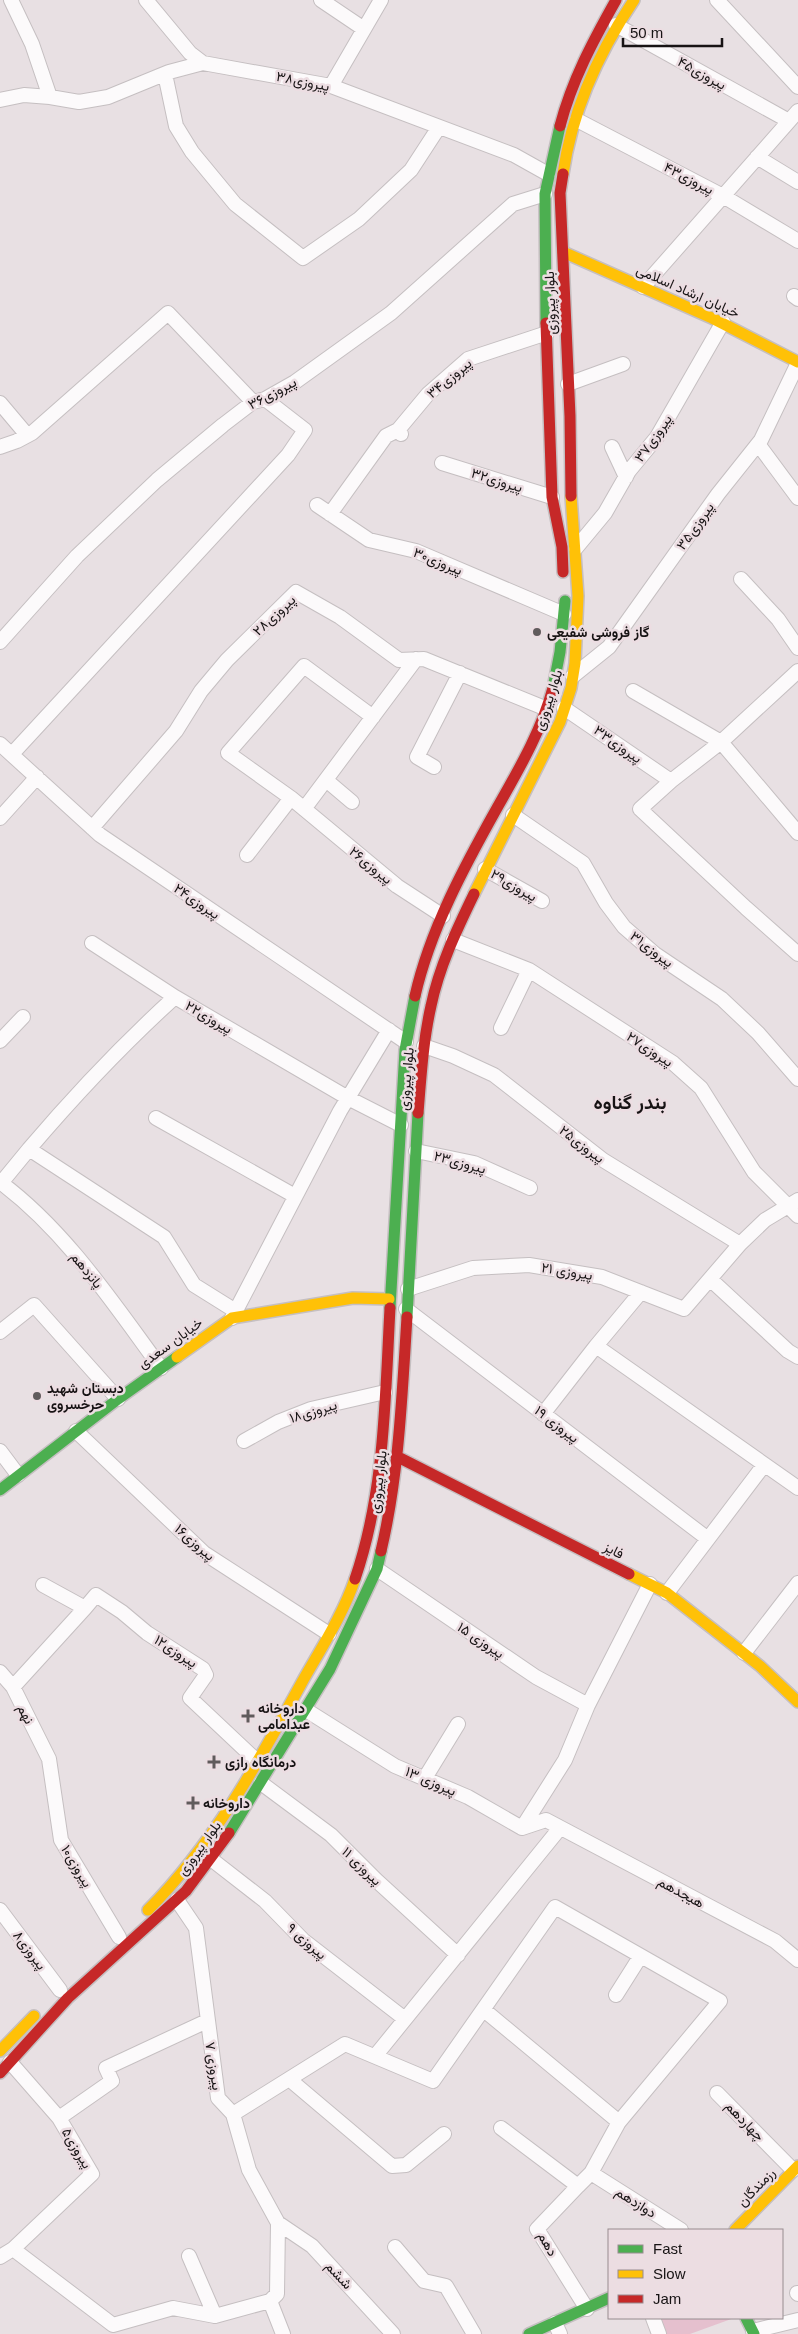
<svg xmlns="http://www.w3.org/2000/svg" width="798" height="2334" font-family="Arial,Vazirmatn,sans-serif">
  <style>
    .green { fill: #e5c0ce }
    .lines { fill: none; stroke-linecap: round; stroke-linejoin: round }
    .street-casing { stroke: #c5bfc1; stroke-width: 16 }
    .fast-casing { stroke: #c5bfc1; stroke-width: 14 }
    .slow-casing { stroke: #c5bfc1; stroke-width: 14 }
    .jam-casing { stroke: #c5bfc1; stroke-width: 14 }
    .street { stroke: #fcfafb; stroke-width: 14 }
    .fast { stroke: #4caf50; stroke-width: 11 }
    .slow { stroke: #ffc107; stroke-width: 11 }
    .jam { stroke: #c62828; stroke-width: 11 }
    .poi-dot { fill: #605b5c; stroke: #ecdde2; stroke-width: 2 }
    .labels { text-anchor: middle; stroke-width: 5; stroke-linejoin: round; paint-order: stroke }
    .street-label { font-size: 14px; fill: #171314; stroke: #ecdde2 }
    .poi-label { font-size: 14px; font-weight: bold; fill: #171314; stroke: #ecdde2; text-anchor: start }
    .district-label { font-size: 19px; font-weight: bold; fill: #171314; stroke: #ecdde2 }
  </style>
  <rect width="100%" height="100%" fill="#e8e0e3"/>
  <path class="green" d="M661,2318H734L690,2334H666Z"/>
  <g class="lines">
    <defs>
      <path id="street" d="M11,0L32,44L50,97
        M146,0L190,53L203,63
        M321,0L364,29
        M717,0L798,87
        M616,25L789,121
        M165,74L176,126L192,152L235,204L303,258L359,219L411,170L439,127
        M331,86L381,0
        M0,100L24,95L50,97L79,102L108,97L169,72L203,63L331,86L514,155L548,174
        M577,120L723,196L798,241
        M757,157L798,182
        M643,287L798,111
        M794,296L798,299
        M568,384L623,364
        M0,403L27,435
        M401,434L398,430L428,394L468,359L547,333
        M758,444L798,498
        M0,447L17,441L32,433L168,313L253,402
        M612,447L626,477
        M442,463L552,497
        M317,505L369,540L416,551L564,614
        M330,514L386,436L398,430
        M576,548L605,513L629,471L657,437L723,322
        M741,579L778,619L798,648
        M0,642L77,556L157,480L223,425L253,402L265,399L295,382L391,313L513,204L545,194
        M798,671L721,742L671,781L640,809L746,908L798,954
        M573,676L609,647L718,494L761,440L798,363
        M633,691L721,742L798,833
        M564,708L671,781
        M373,717L304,666L228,753L291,798L397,886L443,916
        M0,744L100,835L406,1042
        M12,754L288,455L305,430L265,399
        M434,767L417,757L460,673
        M326,780L352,802
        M304,809L416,659
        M513,815L583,863L606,903L624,927L655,954L722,999L758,1033L798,1079
        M0,818L37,777
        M92,828L176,731L201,691L227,660L296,592L340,617L399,660L424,659L547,709
        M247,855L291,798
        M485,869L542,901
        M453,940L529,970L673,1063L701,1088L754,1172L798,1216
        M92,943L175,997
        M501,1028L529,970
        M0,1041L23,1017
        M424,1046L453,1056L494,1075L603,1160L740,1244
        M156,1118L295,1196
        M29,1149C75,1095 122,1045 175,997L348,1098L401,1125
        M416,1151L474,1163L530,1188
        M0,1182C66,1231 113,1303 161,1368
        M1,1183L29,1149L164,1237L194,1285L234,1310
        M710,1279L788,1351L798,1357
        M408,1289L473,1268L529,1265L602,1277L684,1309L740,1244L765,1220L798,1200
        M406,1309L708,1539
        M232,1318L340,1111L389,1030
        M0,1332L34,1305L118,1399
        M596,1346L641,1292
        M543,1414L596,1346L798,1488
        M76,1431L204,1553L329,1634
        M244,1441L278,1422L311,1409L385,1392
        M0,1451L18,1475
        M377,1569L536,1677L588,1705
        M43,1585L85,1608L96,1595L122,1612L147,1633L203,1669L206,1675L190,1698L258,1762
        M667,1593L764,1465
        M744,1653L798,1583
        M0,1672L13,1687L49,1759L61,1840L119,1937
        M13,1687L85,1608
        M306,1710L395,1766L468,1797L522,1828L546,1820L775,1941L798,1960
        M425,1778L458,1724
        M261,1783L331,1835L376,1880L458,1955
        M522,1828L565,1760L588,1705L650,1584
        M211,1859L265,1901L303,1940L405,2019
        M177,1900L196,1928L218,2098L233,2114L249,2170L278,2223L312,2246L393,2334
        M0,1910L60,1990
        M616,1995L640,1957
        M484,2010L619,2122
        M376,2055L560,1828
        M10,2062L59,2118L92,2174L13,2249
        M289,2079L392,2166L406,2165L444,2134
        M717,2093L793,2170
        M233,2114L345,2044L433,2081L555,1907L720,2001L619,2122L591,2173L578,2186L501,2128
        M59,2118L112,2081L106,2068L207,2021
        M591,2173L681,2230
        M578,2186L537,2229L587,2309
        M395,2247L424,2281L446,2286L474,2334
        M189,2256L215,2316
        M0,2257L13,2249L113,2325L173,2308L215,2316L270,2301L277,2294L278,2223
        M797,2293L798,2294
        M270,2301L283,2334
        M653,2318L659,2334
        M555,2323L560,2334
        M753,2331L798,2320"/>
      <path id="fast" d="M546,323L545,194L560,126
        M553,688L560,652L565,601
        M390,1308L405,1050L415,996
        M407,1317L418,1113
        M0,1490L118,1399L177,1357
        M229,1833L330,1669L377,1569L381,1551
        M746,2318L754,2334
        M529,2334L609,2298"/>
      <path id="slow" d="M563,174C572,111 599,52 634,0
        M563,252L712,318L798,362
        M474,894L560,722L571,688L575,663L578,596L571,496
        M177,1357L232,1318L353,1298L389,1299
        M629,1574L667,1593L760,1666L798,1702
        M148,1910C212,1846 258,1763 301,1684C320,1650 343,1615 355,1579
        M0,2051L34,2016
        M735,2230L798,2166"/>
      <path id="jam" d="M560,126C572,80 593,41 616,0
        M563,174L560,193L570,416L571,496
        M546,323L552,497L562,547L563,572
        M415,996C430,930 464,867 497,808C519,769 541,732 553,688
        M418,1113C421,1077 423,1041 431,1006C439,967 457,929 474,894
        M396,1456L629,1574
        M381,1551C399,1475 402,1395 407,1317
        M355,1579C385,1491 385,1399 390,1308
        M0,2073L68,1998L186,1891L229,1833"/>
    </defs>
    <use href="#street" class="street-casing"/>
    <use href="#fast" class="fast-casing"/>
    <use href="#slow" class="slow-casing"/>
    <use href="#jam" class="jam-casing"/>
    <use href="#street" class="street"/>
    <use href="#fast" class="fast"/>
    <use href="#slow" class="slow"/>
    <use href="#jam" class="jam"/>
  </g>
  <g class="poi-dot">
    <circle cx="537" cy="632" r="5"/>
    <circle cx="37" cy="1396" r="5"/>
    <path d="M245.5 1708.5h5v5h5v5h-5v5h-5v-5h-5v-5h5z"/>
    <path d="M211.5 1754.5h5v5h5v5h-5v5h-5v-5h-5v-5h5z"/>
    <path d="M190.5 1795.5h5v5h5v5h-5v5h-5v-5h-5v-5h5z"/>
  </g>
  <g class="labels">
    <g class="street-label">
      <text transform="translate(702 73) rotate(29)" y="5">پیروزی۴۵</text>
      <text transform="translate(303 81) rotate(11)" y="5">پیروزی۳۸</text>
      <text transform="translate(689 178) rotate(27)" y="5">پیروزی۴۳</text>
      <text transform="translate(688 291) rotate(24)" y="5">خیابان ارشاد اسلامی</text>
      <text transform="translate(550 303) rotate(-92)" y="5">بلوار پیروزی</text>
      <text transform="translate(449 378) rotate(-40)" y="5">پیروزی۳۴</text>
      <text transform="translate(272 393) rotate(-28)" y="5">پیروزی۳۶</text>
      <text transform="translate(653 438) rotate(-55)" y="5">پیروزی۳۷</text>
      <text transform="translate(497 480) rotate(17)" y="5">پیروزی۳۲</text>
      <text transform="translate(695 526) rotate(-55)" y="5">پیروزی۳۵</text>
      <text transform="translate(438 561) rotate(22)" y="5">پیروزی۳۰</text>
      <text transform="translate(274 615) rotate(-43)" y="5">پیروزی۲۸</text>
      <text transform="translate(548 700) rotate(-72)" y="5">بلوار پیروزی</text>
      <text transform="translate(618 744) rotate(35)" y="5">پیروزی۳۳</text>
      <text transform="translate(371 865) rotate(39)" y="5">پیروزی۲۶</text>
      <text transform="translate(514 885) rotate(30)" y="5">پیروزی۲۹</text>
      <text transform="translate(197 901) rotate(34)" y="5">پیروزی۲۴</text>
      <text transform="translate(652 949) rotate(37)" y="5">پیروزی۳۱</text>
      <text transform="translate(209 1017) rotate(30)" y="5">پیروزی۲۲</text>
      <text transform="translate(650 1049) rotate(33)" y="5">پیروزی۲۷</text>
      <text transform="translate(406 1079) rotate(-85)" y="5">بلوار پیروزی</text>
      <text transform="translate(582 1144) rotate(37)" y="5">پیروزی۲۵</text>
      <text transform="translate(460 1162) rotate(15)" y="5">پیروزی۲۳</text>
      <text transform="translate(87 1270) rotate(51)" y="5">پانزدهم</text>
      <text transform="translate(567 1271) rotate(9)" y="5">پیروزی ۲۱</text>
      <text transform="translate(170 1343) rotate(-36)" y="5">خیابان سعدی</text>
      <text transform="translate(313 1411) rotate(-17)" y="5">پیروزی۱۸</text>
      <text transform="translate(557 1424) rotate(37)" y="5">پیروزی ۱۹</text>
      <text transform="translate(378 1482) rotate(-83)" y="5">بلوار پیروزی</text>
      <text transform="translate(195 1542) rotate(41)" y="5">پیروزی۱۶</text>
      <text transform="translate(614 1550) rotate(27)" y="5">فایز</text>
      <text transform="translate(481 1640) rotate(34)" y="5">پیروزی ۱۵</text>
      <text transform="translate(176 1651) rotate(33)" y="5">پیروزی۱۲</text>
      <text transform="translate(26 1714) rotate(63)" y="5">نهم</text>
      <text transform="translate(431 1781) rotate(23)" y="5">پیروزی ۱۳</text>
      <text transform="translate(199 1848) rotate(-54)" y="5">بلوار پیروزی</text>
      <text transform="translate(77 1866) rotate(59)" y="5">پیروزی۱۰</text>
      <text transform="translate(362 1866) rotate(44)" y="5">پیروزی ۱۱</text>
      <text transform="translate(681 1892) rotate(28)" y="5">هیجدهم</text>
      <text transform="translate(307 1941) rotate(41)" y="5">پیروزی ۹</text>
      <text transform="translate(30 1950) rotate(53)" y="5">پیروزی۸</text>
      <text transform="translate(214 2066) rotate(81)" y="5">پیروزی ۷</text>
      <text transform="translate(745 2121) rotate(46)" y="5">چهاردهم</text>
      <text transform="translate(77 2148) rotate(59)" y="5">پیروزی۵</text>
      <text transform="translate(756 2187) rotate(-46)" y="5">رزمندگان</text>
      <text transform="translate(636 2202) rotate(32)" y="5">دوازدهم</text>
      <text transform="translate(548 2244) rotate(61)" y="5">دهم</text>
      <text transform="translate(339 2275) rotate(47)" y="5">ششم</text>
    </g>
    <g class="poi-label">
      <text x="547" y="637">گاز فروشی شفیعی</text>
      <text x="47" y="1393">دبستان شهید<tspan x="47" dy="16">حرخسروی</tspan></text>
      <text x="258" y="1713">داروخانه<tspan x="258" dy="16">عبدامامی</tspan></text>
      <text x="225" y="1767">درمانگاه رازی</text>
      <text x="203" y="1808">داروخانه</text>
    </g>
    <g class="district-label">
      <text x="630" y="1109">بندر گناوه</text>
    </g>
  </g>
  <rect x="608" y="2229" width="175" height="90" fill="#ecdde2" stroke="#978c90"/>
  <rect x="618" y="2245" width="25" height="8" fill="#4caf50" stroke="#978c90"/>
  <text x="653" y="2254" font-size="15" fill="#171314">Fast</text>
  <rect x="618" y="2270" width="25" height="8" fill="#ffc107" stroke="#978c90"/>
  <text x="653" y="2279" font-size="15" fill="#171314">Slow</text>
  <rect x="618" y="2295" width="25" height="8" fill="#c62828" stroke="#978c90"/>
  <text x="653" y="2304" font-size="15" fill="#171314">Jam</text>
  <path d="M623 38v8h99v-8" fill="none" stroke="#171314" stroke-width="2.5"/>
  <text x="630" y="38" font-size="15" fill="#171314" stroke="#ecdde2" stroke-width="4" paint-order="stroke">50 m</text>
</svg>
